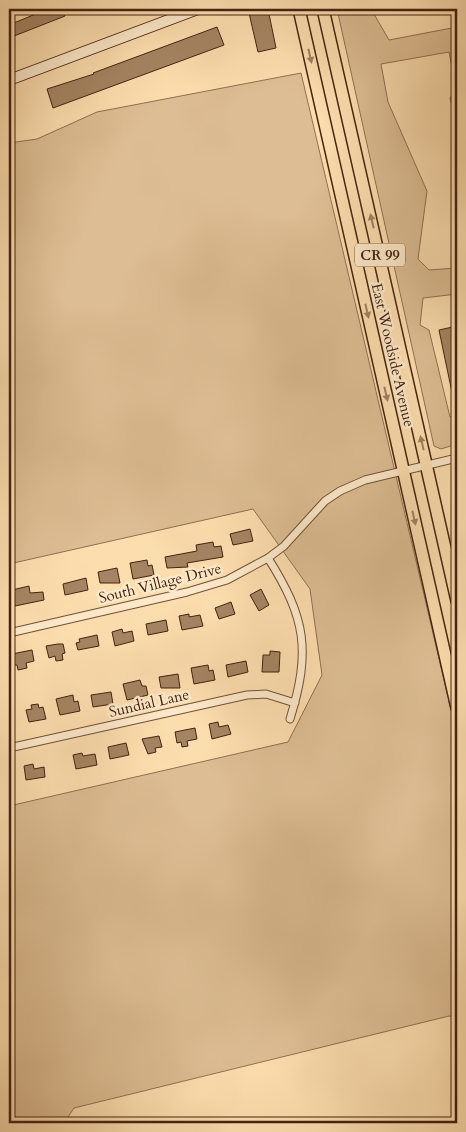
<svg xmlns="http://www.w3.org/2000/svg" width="466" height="1132" font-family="Cardo,serif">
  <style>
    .green { fill: #ddbd93; stroke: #907052 }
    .building { fill: #a48462; stroke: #442310 }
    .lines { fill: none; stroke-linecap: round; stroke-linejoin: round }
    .street-casing { stroke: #725238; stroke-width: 9 }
    .secondary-casing { stroke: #442310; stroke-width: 12 }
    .primary-casing { stroke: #442310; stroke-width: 14 }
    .street { stroke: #fde9ca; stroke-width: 7 }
    .secondary { stroke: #fde9ca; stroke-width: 10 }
    .primary { stroke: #fcddae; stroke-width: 11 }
    .oneway { fill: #a0805f }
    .labels { text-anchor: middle; stroke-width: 5; stroke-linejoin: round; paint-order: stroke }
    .shield { fill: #fde9ca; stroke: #7c5e48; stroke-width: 1 }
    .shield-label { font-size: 14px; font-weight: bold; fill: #442310 }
    .street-label { font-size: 15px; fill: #442310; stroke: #fde9ca }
  </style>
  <rect width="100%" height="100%" fill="#fcddae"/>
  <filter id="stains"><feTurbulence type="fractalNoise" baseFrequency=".004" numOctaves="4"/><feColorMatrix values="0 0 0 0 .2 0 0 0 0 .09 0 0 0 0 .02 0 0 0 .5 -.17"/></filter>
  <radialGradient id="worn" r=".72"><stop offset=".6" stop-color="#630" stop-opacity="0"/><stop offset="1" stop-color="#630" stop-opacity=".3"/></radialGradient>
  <path class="green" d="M337,9H371L389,40L457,27V119L454,115L450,98L456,88L449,52L381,64L388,102L427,191L418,259L429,270L457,268V294L423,298L420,325L429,330L450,417H457V444L441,449L434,446Z
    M301,73L457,735V1018L449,1016L74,1108L64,1123H9V806L288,742L322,675L310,589L253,509L9,564V143L37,139L97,112Z"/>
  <path class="building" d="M41,9H63L65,16L9,38V25L43,11Z
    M268,9L276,48L258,52L249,13Z
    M217,27L224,45L53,108L47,89L94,74L93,73Z
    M457,326V401L454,402L439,330Z
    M250,529L253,541L233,545L230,534Z
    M213,542L214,547L221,546L223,557L187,563L188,567L167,568L165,557L197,551L196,545Z
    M147,560L148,566L152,565L154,575L133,579L130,563Z
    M117,568L120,583H100L98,572Z
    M86,578L88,590L65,595L63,584Z
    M29,586L30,593L43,592L44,600L15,606L12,590Z
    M261,589L269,605L259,611L250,595Z
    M231,602L235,614L219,619L215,608Z
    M189,614V617L200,615L203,626L182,630L179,616Z
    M166,620L168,631L148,635L146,624Z
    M122,629L123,633L132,631L134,641L115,646L112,632Z
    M97,635L99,646L78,650L76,643L80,642L79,639Z
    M58,644H63L65,653L62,654L63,660L56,661L55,656L49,658L46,646Z
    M32,650L34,661L26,663L27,668L18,670L17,665H14L12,654Z
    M270,651L280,652L279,672H262L263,655H270Z
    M246,661L248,672L228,677L226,665Z
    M208,665L209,671L213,670L215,680L194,684L191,668Z
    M178,674L180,688H161L159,677Z
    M140,680L142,686H146L148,695L127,700L123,684Z
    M111,692L113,704L93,707L91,695Z
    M73,695L74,702L78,701L80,711L60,715L56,699Z
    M38,704L39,708L43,707L46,719L29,722L26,710L32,709L31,705Z
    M218,722L219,727L228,725L231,734L212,739L209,724Z
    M195,728L197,739L187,741L188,746L182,747L181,742L177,743L175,732Z
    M159,736L162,747L155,748L156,752L148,754L142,739Z
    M126,743L129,755L110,759L108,747Z
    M82,753L83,756L95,754L97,765L76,769L73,755Z
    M33,764L34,769L44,767L45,777L26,780L24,766Z"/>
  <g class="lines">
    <defs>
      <path id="street" d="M268,558C306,618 311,651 290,719
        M9,633L187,592L227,580L268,558L284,546L325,501L340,491L365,480L457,458
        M9,748L247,695L266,694L295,703"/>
      <path id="secondary" d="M9,80L198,9"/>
      <path id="primary" d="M299,9L457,708
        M323,9L457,601"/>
    </defs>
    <use href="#street" class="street-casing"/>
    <use href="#secondary" class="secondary-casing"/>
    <use href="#primary" class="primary-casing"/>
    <use href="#street" class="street"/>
    <use href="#secondary" class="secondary"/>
    <use href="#primary" class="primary"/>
  </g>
  <defs><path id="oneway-solid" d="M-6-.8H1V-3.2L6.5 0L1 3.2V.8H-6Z" transform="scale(1.25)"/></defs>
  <g class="oneway">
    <use href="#oneway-solid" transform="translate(310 56) rotate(77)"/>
    <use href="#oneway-solid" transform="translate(372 221) rotate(-103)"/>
    <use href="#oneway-solid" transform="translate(367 311) rotate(77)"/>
    <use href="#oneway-solid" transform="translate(386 394) rotate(77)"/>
    <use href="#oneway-solid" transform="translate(422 443) rotate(-103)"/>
    <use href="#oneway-solid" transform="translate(414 518) rotate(77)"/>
  </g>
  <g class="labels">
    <rect class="shield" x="355" y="243.5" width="50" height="23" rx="4"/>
    <g class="shield-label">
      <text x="380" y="260">CR 99</text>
    </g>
    <g class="street-label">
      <text transform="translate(393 355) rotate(77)" y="5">East Woodside Avenue</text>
      <text transform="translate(160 583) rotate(-14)" y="5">South Village Drive</text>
      <text transform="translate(149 703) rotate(-13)" y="5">Sundial Lane</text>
    </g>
  </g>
  <rect width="466" height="1132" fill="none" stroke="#fcddae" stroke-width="30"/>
  <rect x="10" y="10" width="446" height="1112" fill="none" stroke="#442310" stroke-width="2.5"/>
  <rect x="15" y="15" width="436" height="1102" fill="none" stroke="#442310"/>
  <rect width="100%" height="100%" filter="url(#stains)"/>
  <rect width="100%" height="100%" fill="url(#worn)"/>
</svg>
